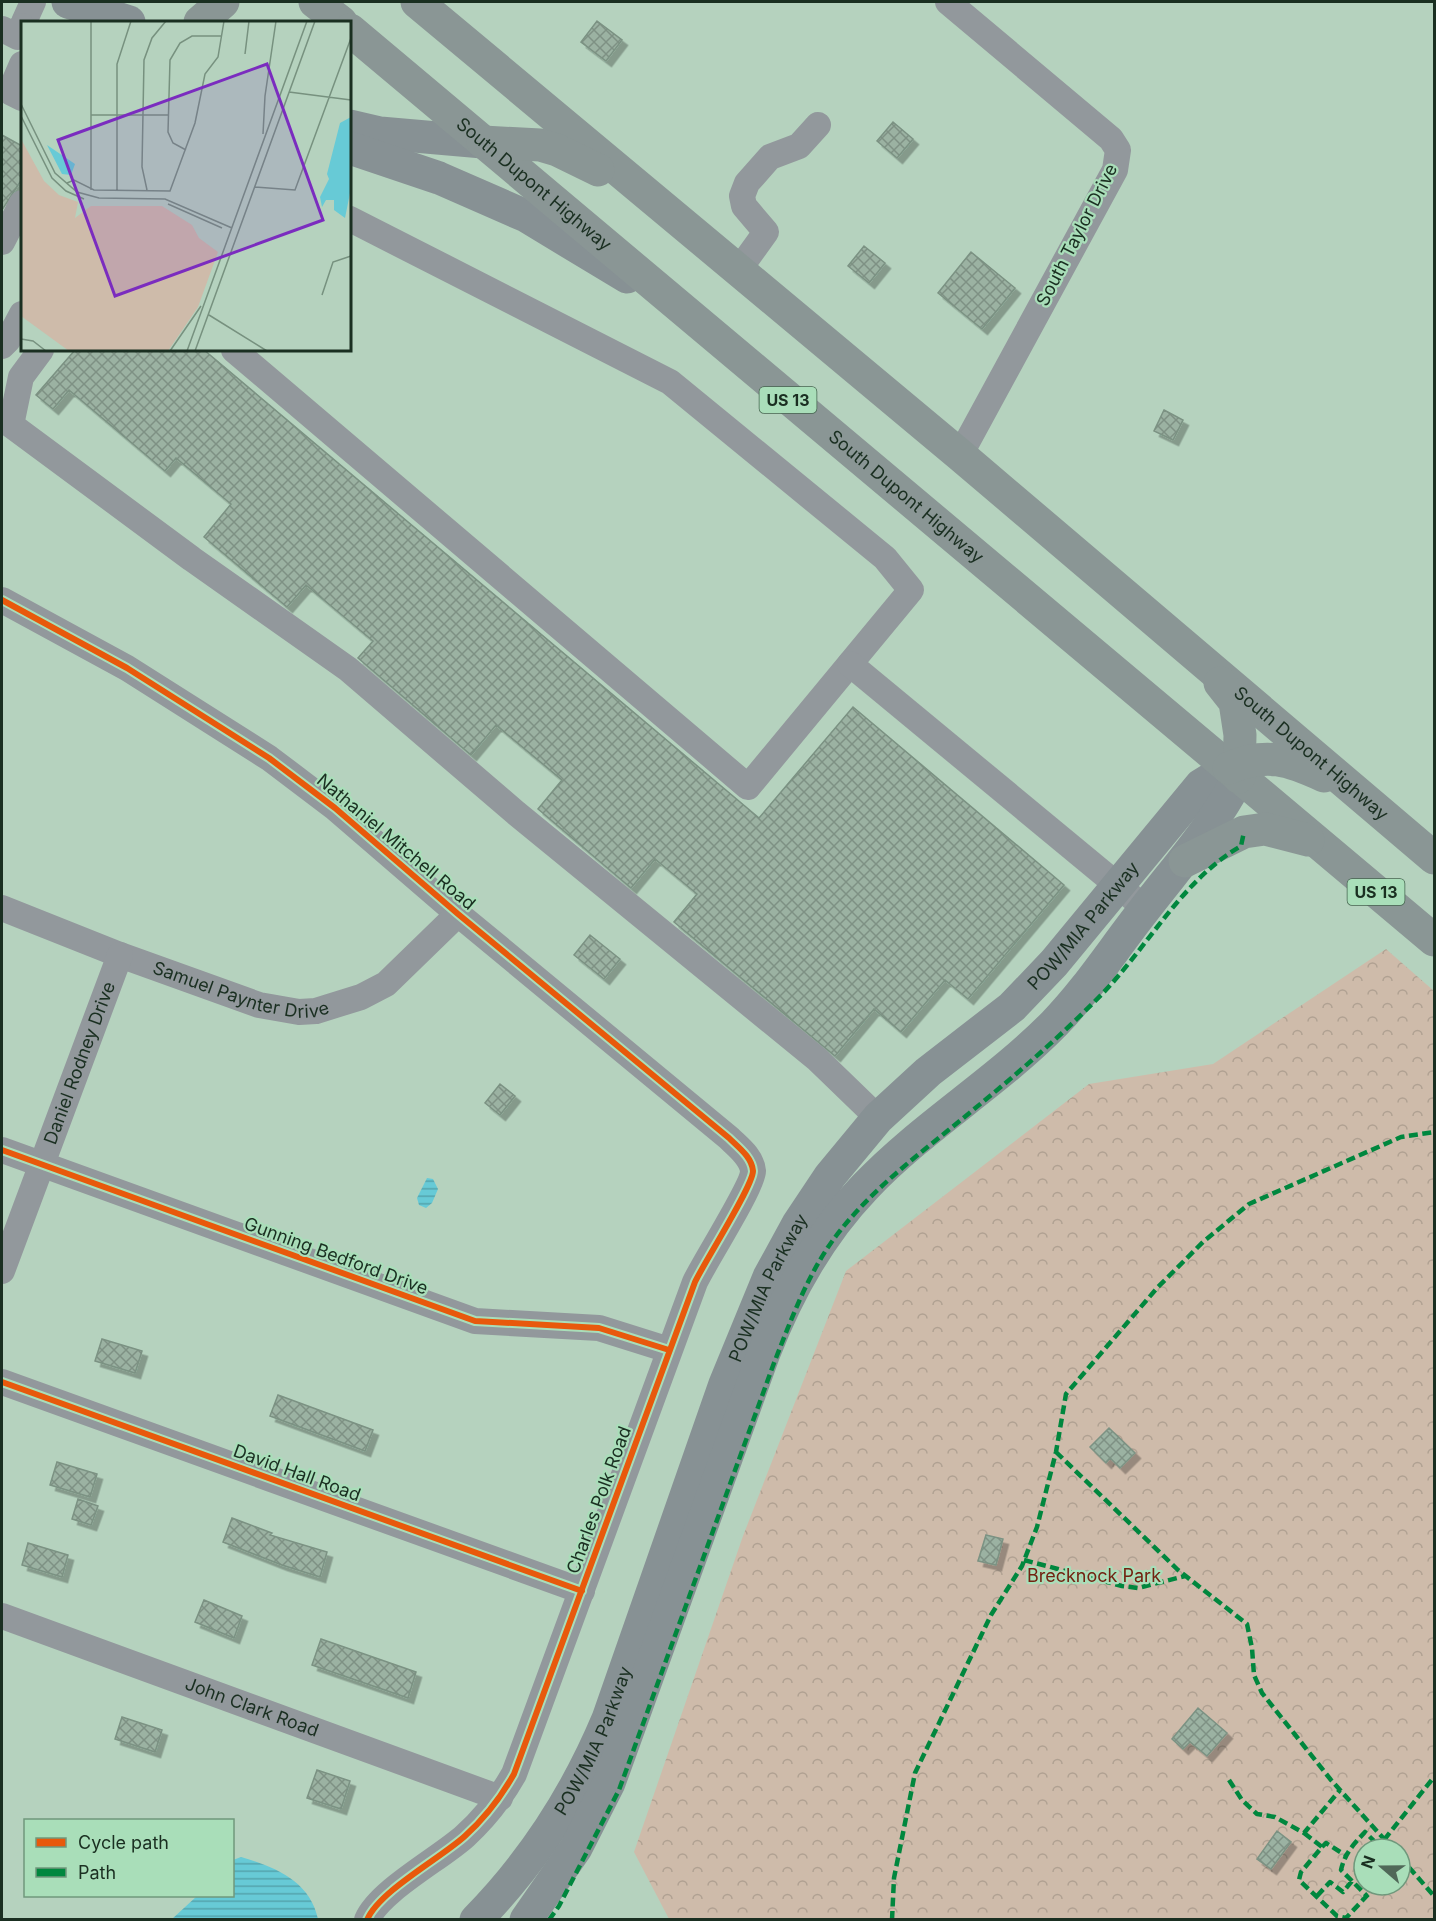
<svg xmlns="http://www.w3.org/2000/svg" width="1436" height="1921" font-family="Inter,sans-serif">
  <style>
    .park { fill: url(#park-crowns); fill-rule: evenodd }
    .water { fill: url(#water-rules) }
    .building { fill: url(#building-cross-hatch); stroke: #7b9283; stroke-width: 1.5; filter: url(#shadow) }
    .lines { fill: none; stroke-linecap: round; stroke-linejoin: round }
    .minor { stroke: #92989c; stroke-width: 26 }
    .major { stroke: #879194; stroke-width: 33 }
    .highway { stroke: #8a9695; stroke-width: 33 }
    .quiet { stroke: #00873e; stroke-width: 4.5; stroke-dasharray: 9 4.5; stroke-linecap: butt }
    .cycleway-casing { stroke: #a9deb9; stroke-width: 10 }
    .cycleway { stroke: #e8590c; stroke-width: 6 }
    .labels { text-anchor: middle; stroke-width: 4.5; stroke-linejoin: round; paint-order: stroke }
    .shield { fill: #a9deb9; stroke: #45644f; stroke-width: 1.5 }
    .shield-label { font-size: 16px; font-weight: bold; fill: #1a2f21 }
    .street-label { font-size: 18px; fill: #1a2f21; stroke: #a9deb9 }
    .park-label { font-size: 18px; fill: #722211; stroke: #a9deb9 }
    .inset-road { fill: none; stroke: #77917f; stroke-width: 1.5 }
    .view { fill: #7b2cbf; fill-opacity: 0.15; stroke: #7b2cbf; stroke-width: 3 }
    .inset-edge { fill: none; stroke: #1a2f21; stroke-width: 3 }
  </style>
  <defs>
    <pattern id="park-crowns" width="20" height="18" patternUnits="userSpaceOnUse" patternTransform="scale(1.5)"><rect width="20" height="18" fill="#cebbaa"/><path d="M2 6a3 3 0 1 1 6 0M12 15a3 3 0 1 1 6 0" fill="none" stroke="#b0a192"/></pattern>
    <pattern id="water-rules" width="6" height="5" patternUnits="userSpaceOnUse" patternTransform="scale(1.5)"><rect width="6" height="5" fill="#67cad6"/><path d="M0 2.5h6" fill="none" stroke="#54a4ad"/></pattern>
    <pattern id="building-cross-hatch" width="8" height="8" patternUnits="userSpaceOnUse" patternTransform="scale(1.5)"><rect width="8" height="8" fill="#9bb2a2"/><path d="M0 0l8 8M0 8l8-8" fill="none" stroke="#7e9184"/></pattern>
    <filter id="shadow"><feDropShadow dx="5.5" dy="5.5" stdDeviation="0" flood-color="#0004"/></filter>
  </defs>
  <rect width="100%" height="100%" fill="#b5d2be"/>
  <path class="park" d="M1386,949L1434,991V1919H669L634,1852L743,1536L846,1271L1089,1084L1213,1064ZM1364,1849H1400V1885H1364Z"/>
  <path class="water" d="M427,1178L433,1179L438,1189L432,1203L426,1208L419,1205L417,1198Z
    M241,1857C275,1867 310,1881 318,1919H172L197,1896H232L233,1860Z"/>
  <path class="building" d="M597,21L622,40L606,61L581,42Z
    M893,122L913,139L897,158L877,141Z
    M2,135L22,146V179L2,210Z
    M864,246L885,263L869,283L848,266Z
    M971,252L1015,288L982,329L938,293Z
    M75,350H204L759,818L853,707L1064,885L968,999L945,980L901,1032L874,1009L835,1056L674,922L697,894L655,859L631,888L538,809L562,780L496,725L471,755L358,658L373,641L306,585L287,607L204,537L231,504L176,458L165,471L69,390L53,409L36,395Z
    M1164,410L1183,420L1173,440L1154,431Z
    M590,935L620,959L604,979L574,955Z
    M500,1084L515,1096L500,1115L485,1103Z
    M102,1339L142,1351L135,1373L95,1361Z
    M278,1395L373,1430L365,1451L270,1416Z
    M1109,1428L1135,1453L1120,1468L1110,1458L1106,1463L1090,1447Z
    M57,1462L97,1474L90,1497L50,1485Z
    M78,1499L98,1506L91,1525L72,1519Z
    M232,1518L272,1533L270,1535L327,1552L320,1577L282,1565L223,1542Z
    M986,1535L1003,1539L996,1565L978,1561Z
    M28,1543L68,1555L62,1577L22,1565Z
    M204,1600L242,1616L234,1638L195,1622Z
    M321,1639L416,1672L408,1698L312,1665Z
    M1198,1708L1227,1733L1207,1756L1190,1742L1183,1749L1172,1739Z
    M122,1717L162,1730L155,1752L115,1739Z
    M317,1770L350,1781L341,1809L307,1798Z
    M1277,1831L1291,1842L1271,1869L1257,1859Z"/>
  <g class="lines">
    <g class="minor">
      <path d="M948,2L1111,139L1118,150L1115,170L960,455"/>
      <path d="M24,22L33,2"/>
      <path d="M2,29L18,37L22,26"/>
      <path d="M22,64L10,92L22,98"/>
      <path d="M2,242L22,203"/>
      <path d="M738,271L766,232L744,206L742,196L747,183L770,157L799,146L818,125"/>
      <path d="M2,346L8,340L22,314"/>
      <path d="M41,350L21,377L11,425L192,559L348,669L516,813L817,1059L878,1118"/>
      <path d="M234,350L748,787L911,590L885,558L670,382L350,219"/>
      <path d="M2,600L127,668L269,758L335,808L458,914L729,1138C738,1147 752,1157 753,1171C753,1186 705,1261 695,1282L514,1774C501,1797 485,1818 465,1836C441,1858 379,1891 367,1920"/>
      <path d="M850,664L1145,908"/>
      <path id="s1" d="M2,908L120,955L259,1005L299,1012L316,1011L361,997L386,984L458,914"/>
      <path d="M2,1150L475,1321L599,1328L669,1350"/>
      <path id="s2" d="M2,1271L120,955"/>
      <path d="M2,1382L582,1591"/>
      <path id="s3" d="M2,1616L500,1798"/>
    </g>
    <g class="major">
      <path d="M68,2L129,22"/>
      <path d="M350,126L380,133L483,142"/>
      <path d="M350,148L439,178L526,216L627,277"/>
      <path id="s4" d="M476,1920C533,1862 577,1793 608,1719L725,1384L769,1277L798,1224L830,1176L878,1118L928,1072L1012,1007L1054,963L1201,785L1229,768"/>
      <path d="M526,1920L576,1848L609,1783L764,1353C788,1291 819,1235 865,1187C922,1127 996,1083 1054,1024C1088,989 1114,948 1144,910C1180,863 1211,830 1239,777"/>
    </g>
    <g class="highway">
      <path d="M315,2L341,22"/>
      <path id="s5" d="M417,2L960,455L1434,858"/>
      <path d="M200,22L223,2"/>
      <path id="s6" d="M350,30L1434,940"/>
      <path d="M483,142L540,145L557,150L598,170"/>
      <path d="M1220,683L1235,702L1240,735L1239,777"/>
      <path d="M1229,768C1267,752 1289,760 1324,776"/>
      <path d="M1185,861L1244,832L1265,829L1308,840"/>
    </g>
    <path class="quiet" d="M1056,1452L1178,1570L1247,1624L1252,1648L1254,1675L1262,1693L1331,1780L1393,1849
      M1024,1560L1122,1586L1138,1588L1185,1576
      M1229,1780L1242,1800L1257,1814L1275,1817L1304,1833L1340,1790
      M1304,1833L1322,1847L1301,1872L1299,1880L1337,1916L1346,1918L1377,1885
      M1384,1840L1434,1777
      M1322,1847L1326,1843L1345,1855
      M1400,1857L1434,1896
      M1352,1881L1341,1870C1345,1853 1353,1845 1365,1832L1382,1849
      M1317,1896L1330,1882L1343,1892L1352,1881L1367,1896
      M549,1920L559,1906L619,1790L774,1363C791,1320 808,1273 836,1236C874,1186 925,1150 973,1110C1017,1074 1061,1036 1101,995C1148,947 1182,880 1241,846L1244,832
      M892,1920L894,1878L915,1773L991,1615L1022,1566L1037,1527L1056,1452L1066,1394L1158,1287L1203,1242L1249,1204L1401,1137L1434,1132"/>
    <defs>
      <path id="cycleway" d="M2,600L127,668L269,758L335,808L458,914L729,1138C738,1147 752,1157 753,1171C753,1186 705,1261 695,1282L514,1774C501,1797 485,1818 465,1836C441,1858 379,1891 367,1920
        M2,1150L475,1321L599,1328L669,1350
        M2,1382L582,1591"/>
    </defs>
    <use href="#cycleway" class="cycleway-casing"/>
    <use href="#cycleway" class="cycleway"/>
  </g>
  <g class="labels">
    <g class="shield">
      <rect x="759.5" y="387" width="57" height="26" rx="4.5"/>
      <rect x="1347.5" y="879" width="57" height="26" rx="4.5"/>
    </g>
    <g class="shield-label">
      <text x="788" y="406">US 13</text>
      <text x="1376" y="898">US 13</text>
    </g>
    <g class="street-label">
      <text dy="6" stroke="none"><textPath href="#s6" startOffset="240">South Dupont Highway</textPath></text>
      <text transform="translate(1077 235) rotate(-63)" y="6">South Taylor Drive</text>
      <text dy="6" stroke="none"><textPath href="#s6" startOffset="726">South Dupont Highway</textPath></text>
      <text dy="6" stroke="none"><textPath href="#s5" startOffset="1168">South Dupont Highway</textPath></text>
      <text transform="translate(396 842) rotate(40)" y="6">Nathaniel Mitchell Road</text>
      <text dy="6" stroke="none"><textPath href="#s4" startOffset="1188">POW/MIA Parkway</textPath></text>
      <text dy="6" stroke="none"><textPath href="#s1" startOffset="254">Samuel Paynter Drive</textPath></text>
      <text dy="6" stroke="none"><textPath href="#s2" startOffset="222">Daniel Rodney Drive</textPath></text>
      <text transform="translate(336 1256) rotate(20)" y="6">Gunning Bedford Drive</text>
      <text dy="6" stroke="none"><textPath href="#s4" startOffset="702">POW/MIA Parkway</textPath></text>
      <text transform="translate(297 1473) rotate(20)" y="6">David Hall Road</text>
      <text transform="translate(599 1500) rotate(-70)" y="6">Charles Polk Road</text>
      <text dy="6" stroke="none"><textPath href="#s3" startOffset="266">John Clark Road</textPath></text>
      <text dy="6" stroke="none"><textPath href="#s4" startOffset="216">POW/MIA Parkway</textPath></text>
    </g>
    <g class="park-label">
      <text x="1094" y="1582">Brecknock Park</text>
    </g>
  </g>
  <g transform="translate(21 21)">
    <rect width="330" height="330" fill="#b5d2be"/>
    <path d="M0,118L23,160L38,174L57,181L54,197L70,185H141L171,204L178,217L197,231L177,286L147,330H48L0,295Z" fill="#cebbaa"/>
    <path d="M330,96V167L324,197L313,189V179H305L301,186L299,176L308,158L306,153L319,102ZM26,124L54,143L50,154L41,153Z" fill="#67cad6"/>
    <path class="inset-road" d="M70,0V169M224,33L228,0M268,71L330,79M0,83L34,152L56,171L78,177L144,178L211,207M70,94H147M0,95L31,157L45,170L63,178M242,113L244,75L255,0M165,129L152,122L147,111L149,39L159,22L171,15H201M46,162L53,159L73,169L149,170L174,102L184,53L197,36L203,0M234,166L274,169L330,17M96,169V43L110,0M126,169L121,146L123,39L131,17L145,0M147,183L201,207M301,274L312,241L330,235M188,294L246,330M0,318L12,320L25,330M149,330L180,285M166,330L286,0M174,330L294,0"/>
    <path class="view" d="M246,43L302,199L94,275L37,119Z"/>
    <rect width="330" height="330" class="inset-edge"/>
  </g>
  <rect width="1436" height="1921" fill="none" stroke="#1a2f21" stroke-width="6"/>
  <rect x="24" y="1819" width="210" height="78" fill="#a9deb9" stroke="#70987c" stroke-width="1.5"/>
  <rect x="36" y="1838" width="30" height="9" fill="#e8590c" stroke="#70987c" stroke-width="1.5"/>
  <text x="78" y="1849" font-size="18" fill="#1a2f21">Cycle path</text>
  <rect x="36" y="1868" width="30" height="9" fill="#00873e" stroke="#70987c" stroke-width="1.5"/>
  <text x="78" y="1879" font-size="18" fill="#1a2f21">Path</text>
  <g transform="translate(1382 1867) rotate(290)"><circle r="28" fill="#a9deb9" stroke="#70987c" stroke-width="1.5"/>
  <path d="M0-4.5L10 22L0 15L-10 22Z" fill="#506858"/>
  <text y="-9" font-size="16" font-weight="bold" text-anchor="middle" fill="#1a2f21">N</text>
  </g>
</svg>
